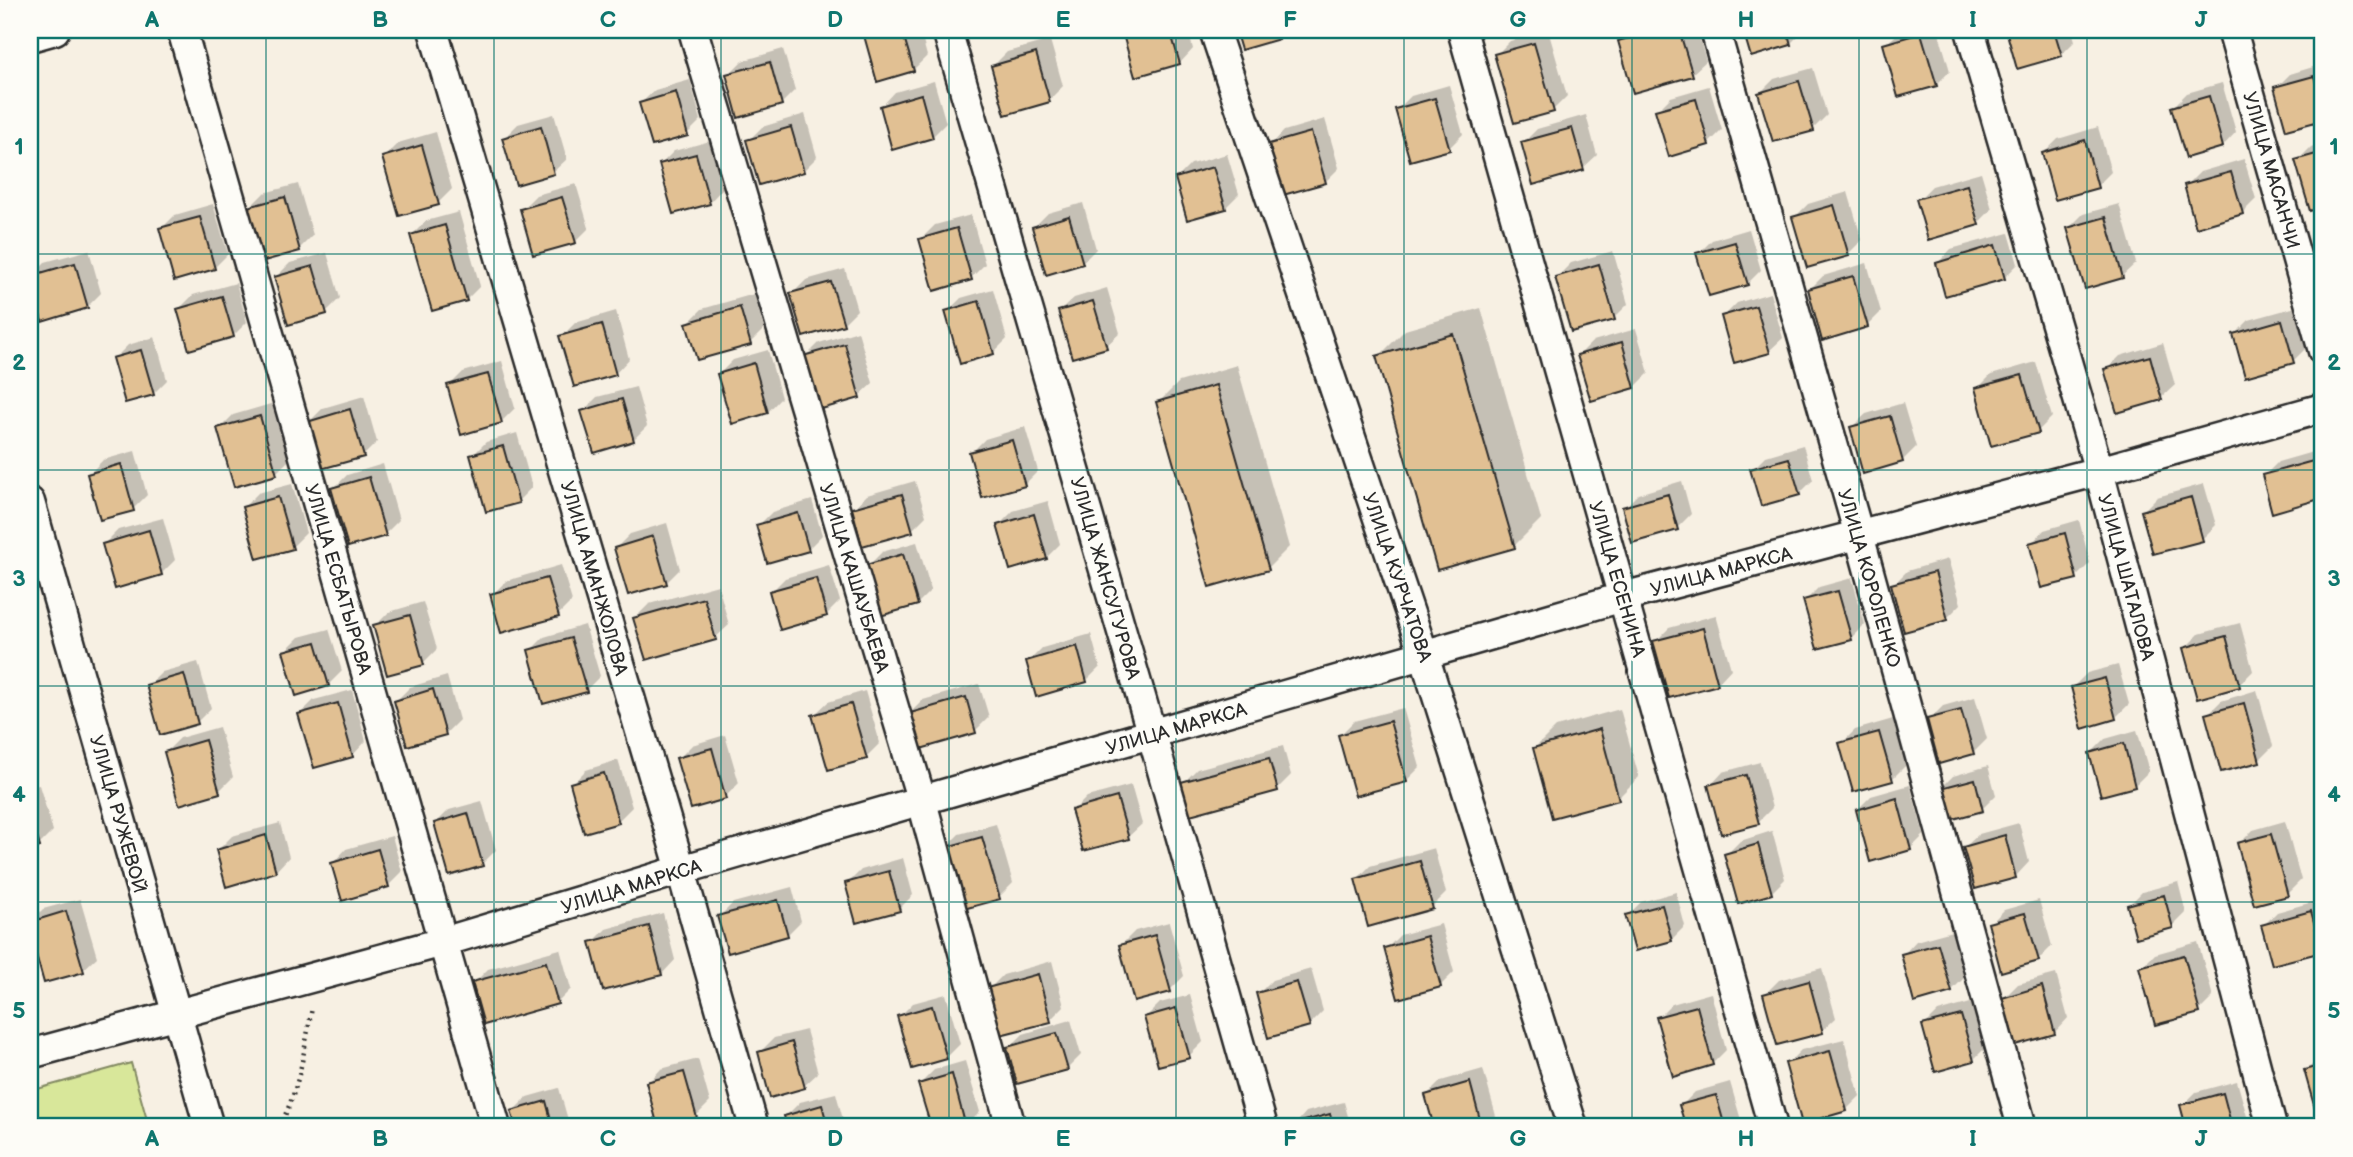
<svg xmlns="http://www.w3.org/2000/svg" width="2353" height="1157" font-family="'Balsamiq Sans',sans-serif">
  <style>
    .green { fill: #d8e79a; stroke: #828962; stroke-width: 2 }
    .shadow { fill: #0003 }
    .building { fill: #e1c093; stroke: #2b2b2b; stroke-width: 2 }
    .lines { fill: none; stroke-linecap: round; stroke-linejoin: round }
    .street-casing { stroke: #2b2b2b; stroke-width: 33 }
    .path { stroke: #2b2b2b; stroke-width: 4.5; stroke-dasharray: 2 5; stroke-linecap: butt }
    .street { stroke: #fdfcf7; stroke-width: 28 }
    .grid { fill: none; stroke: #0f766e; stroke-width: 2; stroke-opacity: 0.55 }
    .labels { text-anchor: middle; stroke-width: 7; stroke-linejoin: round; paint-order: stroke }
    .street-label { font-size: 19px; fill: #2b2b2b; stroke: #fdfcf7 }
    .neatline { fill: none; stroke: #0f766e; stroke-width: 2.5 }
    .grid-label { font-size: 23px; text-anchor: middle; font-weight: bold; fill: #0f766e }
  </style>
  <rect width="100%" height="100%" fill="#f7f0e3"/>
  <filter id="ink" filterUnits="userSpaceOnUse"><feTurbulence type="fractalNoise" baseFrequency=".0143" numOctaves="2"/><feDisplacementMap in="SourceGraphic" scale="14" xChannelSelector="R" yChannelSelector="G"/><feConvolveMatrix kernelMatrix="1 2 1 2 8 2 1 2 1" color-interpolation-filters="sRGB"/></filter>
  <g filter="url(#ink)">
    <path class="green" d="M131,1063L149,1127H30V1091Z"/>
    <path class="shadow" d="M867,30H920L927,56L913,70L865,32Z
      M1135,30H1188L1193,49L1180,63L1126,39Z
      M1237,30H1286L1278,38L1242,48Z
      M1548,30L1567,96L1553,110L1496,55L1510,41Z
      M1632,30H1697L1706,61L1692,74L1620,42Z
      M1745,30H1804L1790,44L1752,55Z
      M1902,30H1938L1950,71L1936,85L1885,45Z
      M2007,30H2072L2075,41L2061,55L2018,67Z
      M1050,40L1063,86L1049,100L993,66L1007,52Z
      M783,49L795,90L781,104L728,75L742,61Z
      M2323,64V118L2288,128L2276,88L2290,74Z
      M1813,68L1827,115L1813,129L1760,93L1774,79Z
      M690,80L701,120L687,134L641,103L655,90Z
      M934,81L946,123L932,137L882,106L895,92Z
      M2222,83L2236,132L2223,146L2173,107L2187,93Z
      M1449,85L1463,134L1449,148L1397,110L1411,96Z
      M1709,86L1722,130L1708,144L1657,111L1671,97Z
      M554,114L567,159L553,172L504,138L518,124Z
      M805,114L817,157L803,171L748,141L762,127Z
      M1586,115L1597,155L1583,168L1523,143L1537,129Z
      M1325,119L1339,168L1325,182L1271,145L1284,131Z
      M2098,127L2111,172L2097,186L2044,153L2058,139Z
      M436,132L452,189L438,203L384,157L398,143Z
      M710,141L723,188L710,202L674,212L660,165L674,151Z
      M2323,143V205L2311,209L2297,161L2311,147Z
      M1227,154L1239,194L1225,208L1177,178L1191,164Z
      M2244,159L2256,199L2242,213L2186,186L2200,172Z
      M1981,172L1992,209L1978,223L1918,200L1932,186Z
      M298,184L313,235L299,249L250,207L264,193Z
      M576,184L589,228L575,242L522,209L536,195Z
      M1848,192L1862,240L1848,254L1794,218L1808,204Z
      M1083,203L1096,249L1082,263L1034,227L1048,213Z
      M213,204L228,254L214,268L161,229L175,215Z
      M2119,204L2136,263L2122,276L2069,228L2083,214Z
      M459,212L480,286L466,300L412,235L426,221Z
      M971,215L985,264L971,278L921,239L935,225Z
      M1749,229L1761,270L1747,284L1698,254L1712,240Z
      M2009,233L2018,264L2004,278L1938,263L1951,249Z
      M89,250L101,293L87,307L31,276L45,262Z
      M1613,251L1628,304L1614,318L1557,277L1571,263Z
      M327,253L340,298L326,312L276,277L290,263Z
      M1867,263L1881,312L1867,326L1809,290L1823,276Z
      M845,269L857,310L843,324L792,294L806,280Z
      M236,283L247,322L233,336L179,309L193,295Z
      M1107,288L1120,333L1106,346L1060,311L1074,298Z
      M993,289L1007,339L993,353L947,312L961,298Z
      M1770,293L1783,338L1769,351L1723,317L1737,303Z
      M754,294L764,329L750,343L688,323L702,309Z
      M2296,307L2307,347L2293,361L2235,334L2249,320Z
      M1481,308L1541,519L1514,546L1378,357L1405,330Z
      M616,311L629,359L616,373L575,385L561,337L575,323Z
      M1636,329L1649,373L1635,387L1579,355L1593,341Z
      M858,331L873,383L859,396L805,357L819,343Z
      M155,337L167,380L153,394L114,359L128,345Z
      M2163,343L2175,385L2161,398L2106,370L2120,356Z
      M768,350L781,398L768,412L719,374L733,360Z
      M502,361L515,408L501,422L449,386L463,372Z
      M2036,362L2052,417L2038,431L1977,389L1991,375Z
      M1237,365L1289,547L1268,568L1158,403L1179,382Z
      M636,387L647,426L633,440L583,411L597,397Z
      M364,396L377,442L363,456L309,422L323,408Z
      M274,403L290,459L276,473L219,429L233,415Z
      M1903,403L1916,447L1902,461L1852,427L1866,414Z
      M1025,427L1038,471L1024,485L971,453L985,439Z
      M517,433L532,487L518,501L472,456L486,442Z
      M1803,445L1813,480L1799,494L1752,470L1766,456Z
      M2323,449L2322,497L2264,476L2278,462Z
      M135,451L147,495L133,509L89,474L103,460Z
      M383,464L399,520L385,534L333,489L347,475Z
      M915,481L926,516L912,530L853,509L867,495Z
      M1682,481L1691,514L1677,528L1624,508L1638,494Z
      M292,484L306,533L292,547L244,507L258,493Z
      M2204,484L2216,525L2202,539L2143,511L2157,497Z
      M812,500L822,535L808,549L758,526L772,512Z
      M1048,501L1060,544L1046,558L999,525L1013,511Z
      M163,518L175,560L161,574L104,544L118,530Z
      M2079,520L2090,563L2076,577L2031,544L2044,530Z
      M667,523L680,569L666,583L616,548L630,534Z
      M917,542L931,590L917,604L868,566L882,552Z
      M1948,559L1961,604L1947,618L1893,585L1907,571Z
      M561,565L572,601L558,615L492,595L506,581Z
      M829,565L840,601L826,615L771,592L785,578Z
      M1852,578L1865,624L1851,638L1805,601L1819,587Z
      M718,585L729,625L715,638L635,618L649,604Z
      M423,602L437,649L423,663L375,626L389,612Z
      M2323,609V636L2317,614Z
      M1716,615L1731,669L1718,683L1655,642L1669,628Z
      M2240,623L2253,671L2239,685L2185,648L2199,634Z
      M585,625L600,676L586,690L530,651L544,637Z
      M329,629L342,671L328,685L285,651L299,637Z
      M1091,634L1100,667L1086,681L1028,662L1042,648Z
      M198,662L211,708L197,722L148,686L162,672Z
      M2118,665L2129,704L2115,718L2073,687L2087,673Z
      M447,676L459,720L445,734L396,701L410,687Z
      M979,684L989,717L975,731L909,714L923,700Z
      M352,690L366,741L353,755L315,766L300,714L314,700Z
      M2257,690L2273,746L2259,760L2207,715L2221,701Z
      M865,691L880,743L866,757L814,715L828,702Z
      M1975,697L1987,739L1973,753L1929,720L1943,706Z
      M1403,708L1420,767L1406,781L1340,735L1354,721Z
      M1620,709L1639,777L1618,798L1535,748L1556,727Z
      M1893,719L1906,765L1892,779L1841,744L1855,730Z
      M219,727L233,777L219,791L166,752L180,738Z
      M2137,730L2149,771L2135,785L2102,794L2091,753L2105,739Z
      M725,735L739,783L725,797L678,759L692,745Z
      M30,741L35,758L30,763Z
      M1283,746L1291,775L1277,789L1183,783L1197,769Z
      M618,760L632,807L618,821L572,784L586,770Z
      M1760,762L1772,808L1758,822L1710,786L1723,772Z
      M1988,766L1996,795L1982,809L1939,790L1953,776Z
      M39,785L53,831L39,845L30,848V787Z
      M1131,785L1142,824L1128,837L1073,811L1087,797Z
      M1910,785L1924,835L1910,849L1857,810L1871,796Z
      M482,801L496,850L482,864L435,824L449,810Z
      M2285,821L2301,880L2287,894L2239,844L2253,830Z
      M280,823L289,857L276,871L218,850L232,836Z
      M2019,823L2029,862L2016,876L1976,887L1965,847L1979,834Z
      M996,824L1013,883L999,897L945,848L959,834Z
      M1772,831L1785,879L1771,893L1726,855L1740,841Z
      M392,836L402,872L388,886L333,863L346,849Z
      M1434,848L1446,893L1432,907L1356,880L1370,866Z
      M903,858L913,895L899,909L847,884L861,870Z
      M2178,882L2186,913L2172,927L2129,905L2142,892Z
      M792,887L801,921L787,935L719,917L733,903Z
      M1676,892L1685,926L1671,940L1627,916L1641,902Z
      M80,899L97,957L83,970L45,981L30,922L43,909Z
      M2323,899V947L2321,950L2263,926L2277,912Z
      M2039,900L2052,946L2038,960L1990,924L2004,910Z
      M663,913L675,960L662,974L592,943L606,929Z
      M1169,922L1184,976L1170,990L1121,945L1135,931Z
      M1441,924L1454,972L1440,986L1386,949L1400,935Z
      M1952,931L1965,977L1951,991L1903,955L1916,941Z
      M2198,942L2213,997L2199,1011L2141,968L2155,954Z
      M560,949L571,989L557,1003L474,983L488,969Z
      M1052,961L1064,1006L1050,1020L989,989L1003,975Z
      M1822,968L1836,1018L1822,1031L1765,994L1779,980Z
      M1311,969L1323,1011L1309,1025L1258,994L1272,980Z
      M2056,974L2068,1018L2055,1032L2016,1043L2004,998L2018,984Z
      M1711,993L1726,1050L1712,1064L1658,1018L1672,1004Z
      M946,994L960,1044L946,1058L899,1017L913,1003Z
      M1190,995L1203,1042L1189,1056L1146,1017L1160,1003Z
      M1974,1002L1987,1046L1973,1060L1924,1026L1938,1012Z
      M1071,1020L1081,1055L1067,1069L1009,1048L1023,1034Z
      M806,1030L818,1073L804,1086L760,1052L774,1038Z
      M1844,1039L1860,1096L1846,1110L1787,1064L1801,1050Z
      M2323,1056V1113L2318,1114L2306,1070Z
      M698,1059L710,1102L696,1116L648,1083L661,1069Z
      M965,1061L980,1112L966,1126L932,1127L920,1084L934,1070Z
      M1483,1069L1496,1116L1485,1127H1436L1427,1095L1441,1081Z
      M2237,1081L2250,1127H2188L2182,1106L2196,1092Z
      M1730,1082L1743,1127H1687L1681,1106L1695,1092Z
      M559,1088L570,1127H518L513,1111L527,1097Z
      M836,1093L845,1127H789L786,1116L800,1102Z
      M1344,1102L1351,1127H1293L1306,1112Z
      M2106,1120L2108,1127H2079Z"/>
    <path class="building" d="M870,30H902L914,71L877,82L863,32Z
      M1154,30H1170L1180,64L1135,77L1124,38Z
      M1235,30H1276L1279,39L1241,50Z
      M1658,30H1679L1693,76L1633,93L1618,41Z
      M1743,30H1787L1791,45L1751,57Z
      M2006,30H2054L2062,56L2017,69Z
      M1921,33L1937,86L1898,97L1883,44Z
      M1534,43L1554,112L1514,123L1494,54Z
      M1036,53L1050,102L1005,115L991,66Z
      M770,62L782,105L738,118L726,74Z
      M2314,76L2323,109V120L2286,130L2274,87Z
      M1799,81L1814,131L1773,142L1758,93Z
      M676,92L688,136L652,146L639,103Z
      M921,94L933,138L892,150L880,106Z
      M2209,96L2223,147L2186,158L2171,107Z
      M1435,98L1450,150L1410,161L1395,109Z
      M1696,99L1709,145L1669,157L1655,110Z
      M541,126L554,174L516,185L502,138Z
      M791,127L804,172L759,185L746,140Z
      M1572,128L1584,170L1533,185L1521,142Z
      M1311,132L1326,183L1283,195L1269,144Z
      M2085,140L2098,188L2055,200L2042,153Z
      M422,145L439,205L399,216L382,157Z
      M2323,152V207L2310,211L2295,160Z
      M696,154L710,204L673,214L659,164Z
      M1213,167L1226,209L1187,220L1175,178Z
      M2231,172L2243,214L2196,228L2184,185Z
      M1967,185L1979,225L1928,240L1916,199Z
      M285,197L300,251L264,261L248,207Z
      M562,197L576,243L533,255L520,209Z
      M1834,205L1849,256L1807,268L1792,217Z
      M1069,216L1083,264L1046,275L1032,227Z
      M200,217L215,269L174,281L159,228Z
      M2106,217L2123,278L2085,289L2067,228Z
      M445,225L467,301L432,311L410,235Z
      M957,228L972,280L934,291L919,239Z
      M1735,242L1748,285L1709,296L1696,253Z
      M1995,245L2005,279L1945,296L1936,263Z
      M75,263L88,308L42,322L30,276Z
      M1599,264L1615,320L1571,332L1555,277Z
      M313,266L327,314L288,325L274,277Z
      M1853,276L1868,327L1822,341L1808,289Z
      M831,282L844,325L803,337L790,293Z
      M222,296L234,337L189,350L177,309Z
      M979,301L994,354L960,364L945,311Z
      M1093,301L1107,348L1072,358L1058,311Z
      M1756,306L1770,353L1734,363L1721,316Z
      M740,307L751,345L697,360L686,323Z
      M2282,320L2294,363L2245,377L2233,334Z
      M602,324L616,375L574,387L559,336Z
      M1453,334L1515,548L1437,570L1376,356Z
      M1622,342L1635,388L1591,401L1577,355Z
      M845,344L860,398L818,410L803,356Z
      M141,350L154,395L125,403L112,358Z
      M2150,356L2162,400L2117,413L2104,369Z
      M754,363L768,413L732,424L717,374Z
      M488,374L502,423L461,435L447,385Z
      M2022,375L2039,433L1991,446L1975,388Z
      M1216,385L1269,570L1209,587L1156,402Z
      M622,399L634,441L594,453L581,411Z
      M350,409L364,457L321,469L307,422Z
      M260,416L277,475L234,487L217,428Z
      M1890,416L1903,462L1863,474L1850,427Z
      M1012,440L1025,486L982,498L969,452Z
      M503,446L519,503L486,512L470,455Z
      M1789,458L1800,495L1761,506L1750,469Z
      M2313,461L2323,498L2272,513L2262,475Z
      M121,464L134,511L100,520L87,474Z
      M369,477L386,536L348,547L331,488Z
      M902,494L913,532L862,546L852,508Z
      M1668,494L1678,530L1632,543L1622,507Z
      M278,497L293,549L257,559L242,507Z
      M2191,497L2203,541L2153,554L2141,511Z
      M798,513L809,551L767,563L756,525Z
      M1034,514L1047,559L1010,570L997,525Z
      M149,530L162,575L115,589L102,544Z
      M2065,533L2077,579L2041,588L2029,543Z
      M653,536L667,584L628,595L614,548Z
      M903,554L918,605L880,616L866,565Z
      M1935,572L1948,620L1904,632L1891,584Z
      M547,578L559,617L501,633L490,594Z
      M816,578L827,616L780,630L769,591Z
      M1838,591L1852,640L1817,649L1803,600Z
      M704,598L716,640L646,660L633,618Z
      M410,615L424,665L387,675L373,625Z
      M1703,628L1718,685L1669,698L1653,641Z
      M2226,636L2240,687L2197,699L2183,648Z
      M571,638L587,692L543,704L528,650Z
      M316,642L329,686L296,696L283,651Z
      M1077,646L1087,682L1036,697L1026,661Z
      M184,674L198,724L160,735L146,685Z
      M2105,678L2116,719L2082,729L2071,687Z
      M433,689L446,735L407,746L394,701Z
      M966,697L976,733L917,750L907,714Z
      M338,703L353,757L314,768L298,714Z
      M2244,703L2260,762L2221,772L2205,714Z
      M851,704L867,759L828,770L812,715Z
      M1961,710L1974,754L1939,764L1927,719Z
      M1390,721L1407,782L1355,796L1338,735Z
      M1600,729L1619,800L1552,818L1533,748Z
      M1879,732L1893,781L1853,792L1839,743Z
      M205,740L220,793L179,805L164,752Z
      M2124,743L2135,787L2101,796L2089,753Z
      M712,748L726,799L691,809L676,758Z
      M1269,758L1278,791L1190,815L1181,782Z
      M604,773L619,823L584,833L570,783Z
      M1746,775L1759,824L1721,834L1708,785Z
      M1975,779L1983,811L1946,821L1937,789Z
      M1117,797L1129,839L1083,851L1071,810Z
      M1897,798L1911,850L1870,862L1856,810Z
      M30,813L40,847L30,850Z
      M468,813L483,866L449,876L434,823Z
      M2271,834L2288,896L2254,905L2237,843Z
      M266,835L276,872L226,887L216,850Z
      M2005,835L2016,878L1975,889L1963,847Z
      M982,837L1000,899L960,910L943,848Z
      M1758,844L1772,894L1738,904L1724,854Z
      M378,849L389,887L342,901L331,863Z
      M1420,861L1433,909L1368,927L1355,879Z
      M889,871L900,911L856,923L845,883Z
      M2164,895L2173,928L2136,938L2127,905Z
      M778,900L788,936L728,953L717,916Z
      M1662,905L1672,941L1635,951L1625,915Z
      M66,911L84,972L44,983L30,933V922Z
      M2311,911L2322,952L2272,965L2261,925Z
      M2025,913L2039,961L2001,972L1988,923Z
      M649,926L662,975L603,991L590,942Z
      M1155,935L1171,992L1134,1002L1119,945Z
      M1427,936L1441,987L1398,999L1384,948Z
      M1938,944L1952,992L1914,1003L1901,954Z
      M2184,955L2200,1013L2155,1025L2139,967Z
      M546,962L558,1004L484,1025L472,982Z
      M1038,974L1051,1022L1000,1035L987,988Z
      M1809,981L1823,1033L1777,1045L1763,994Z
      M1297,982L1310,1026L1268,1038L1256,993Z
      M2042,986L2055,1034L2015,1045L2002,998Z
      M932,1006L947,1059L912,1069L897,1016Z
      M1697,1006L1713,1065L1673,1077L1656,1017Z
      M1176,1008L1190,1058L1158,1066L1144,1017Z
      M1961,1015L1974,1061L1935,1072L1922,1025Z
      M1057,1033L1068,1070L1017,1084L1007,1047Z
      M792,1042L805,1088L770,1098L758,1052Z
      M1830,1051L1847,1111L1802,1124L1785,1063Z
      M2323,1065V1114L2317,1116L2304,1070Z
      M684,1072L697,1118L658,1127L646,1082Z
      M952,1074L966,1127H931L918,1084Z
      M1470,1082L1482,1127H1434L1425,1095Z
      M2223,1093L2232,1127H2186L2180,1105Z
      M1716,1095L1725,1127H1686L1679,1105Z
      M546,1101L553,1127H516L511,1111Z
      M822,1105L828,1127H787L784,1116Z
      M1330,1114L1334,1127H1291L1290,1125Z"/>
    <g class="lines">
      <defs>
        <path id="street" d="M182,30L496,1127
          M433,30L681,870L754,1127
          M693,30L922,802L1011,1127
          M947,30L1152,735L1263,1127
          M1214,30L1424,655L1573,1127
          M1462,30L1773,1127
          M1715,30L1859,535L2022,1127
          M1970,30L2099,471L2272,1127
          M2232,30L2323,351
          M30,37L55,30
          M30,502L209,1127
          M30,1054L443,942L681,870L1623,597L2099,471L2323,408"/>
      </defs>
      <use href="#street" class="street-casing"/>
      <path class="path" d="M279,1127C300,1089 304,1050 312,1008"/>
      <use href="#street" class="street"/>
    </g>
  </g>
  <path class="grid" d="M266,30V1127M494,30V1127M721,30V1127M949,30V1127M1176,30V1127M1404,30V1127M1632,30V1127M1859,30V1127M2087,30V1127M30,254H2323M30,470H2323M30,686H2323M30,902H2323"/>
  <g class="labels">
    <g class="street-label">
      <text transform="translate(2272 170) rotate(74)" y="7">УЛИЦА МАСАНЧИ</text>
      <text transform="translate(1721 571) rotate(-15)" y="7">УЛИЦА МАРКСА</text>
      <text transform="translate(1398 577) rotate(71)" y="7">УЛИЦА КУРЧАТОВА</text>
      <text transform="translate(2127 577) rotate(75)" y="7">УЛИЦА ШАТАЛОВА</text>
      <text transform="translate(595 578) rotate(74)" y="7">УЛИЦА АМАНЖОЛОВА</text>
      <text transform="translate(855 578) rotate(73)" y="7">УЛИЦА КАШАУБАЕВА</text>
      <text transform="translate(1106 578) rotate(74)" y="7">УЛИЦА ЖАНСУГУРОВА</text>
      <text transform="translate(1870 578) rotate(74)" y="7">УЛИЦА КОРОЛЕНКО</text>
      <text transform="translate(339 579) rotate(74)" y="7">УЛИЦА ЕСБАТЫРОВА</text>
      <text transform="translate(1618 579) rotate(74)" y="7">УЛИЦА ЕСЕНИНА</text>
      <text transform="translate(1176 728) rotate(-16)" y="7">УЛИЦА МАРКСА</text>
      <text transform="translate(119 814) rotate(74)" y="7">УЛИЦА РУЖЕВОЙ</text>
      <text transform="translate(631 886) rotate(-17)" y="7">УЛИЦА МАРКСА</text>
    </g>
  </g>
  <rect width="2353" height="1157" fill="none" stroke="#fdfcf7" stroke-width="77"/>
  <rect x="38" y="38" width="2276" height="1080" class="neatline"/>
  <g class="grid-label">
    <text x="152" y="27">A</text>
    <text x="380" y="27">B</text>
    <text x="608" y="27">C</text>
    <text x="835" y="27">D</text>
    <text x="1063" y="27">E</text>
    <text x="1290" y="27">F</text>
    <text x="1518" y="27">G</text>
    <text x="1746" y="27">H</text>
    <text x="1973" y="27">I</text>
    <text x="2201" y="27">J</text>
    <text x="19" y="154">1</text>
    <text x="2334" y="154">1</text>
    <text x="19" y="370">2</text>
    <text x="2334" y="370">2</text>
    <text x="19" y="586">3</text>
    <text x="2334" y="586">3</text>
    <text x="19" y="802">4</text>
    <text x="2334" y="802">4</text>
    <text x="19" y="1018">5</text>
    <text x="2334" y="1018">5</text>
    <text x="152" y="1146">A</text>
    <text x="380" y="1146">B</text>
    <text x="608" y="1146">C</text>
    <text x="835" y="1146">D</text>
    <text x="1063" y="1146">E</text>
    <text x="1290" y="1146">F</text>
    <text x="1518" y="1146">G</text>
    <text x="1746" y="1146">H</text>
    <text x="1973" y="1146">I</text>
    <text x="2201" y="1146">J</text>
  </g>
</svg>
